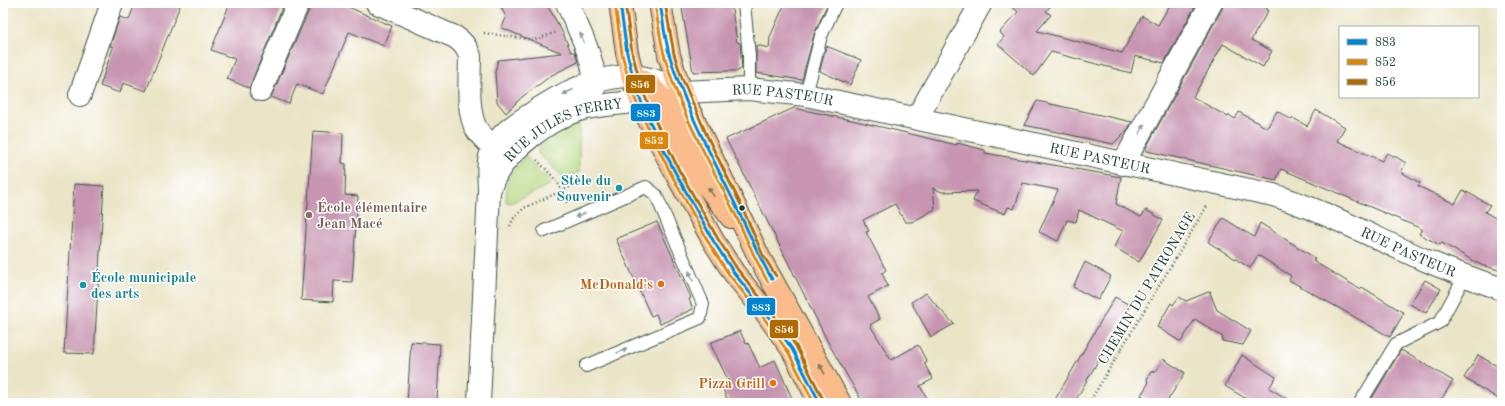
<svg xmlns="http://www.w3.org/2000/svg" width="1505" height="406" font-family="'Old Standard TT',serif">
  <style>
    .grass { fill: #b6d77e; stroke: #6a8a59 }
    .building { fill: #c795b1 }
    .lines { fill: none; stroke-linecap: round; stroke-linejoin: round }
    .service-casing { stroke: #3e564a; stroke-width: 14 }
    .minor-casing { stroke: #3e564a; stroke-width: 24 }
    .tertiary-casing { stroke: #3e564a; stroke-width: 24 }
    .primary-casing { stroke: #3e564a; stroke-width: 24 }
    .path { stroke: #3e564a; stroke-width: 2.5; stroke-dasharray: 1 3; stroke-linecap: butt }
    .service { stroke: #fff; stroke-width: 12 }
    .minor { stroke: #fff; stroke-width: 22 }
    .tertiary { stroke: #fff; stroke-width: 22 }
    .primary { stroke: #f9bc8a; stroke-width: 22 }
    .bus-1-casing { stroke: #fff; stroke-width: 6 }
    .bus-2-casing { stroke: #fff; stroke-width: 6 }
    .bus-3-casing { stroke: #fff; stroke-width: 6 }
    .bus-1 { stroke: #0084d1; stroke-width: 3 }
    .bus-2 { stroke: #dd8508; stroke-width: 3 }
    .bus-3 { stroke: #b06b00; stroke-width: 3 }
    .oneway { fill: #8f9e9a }
    .oneway2 { fill: #81765b }
    .culture-dot { fill: #0f9aa8; stroke: #fff; stroke-width: 1.5 }
    .bus-dot { fill: #1f3d34; stroke: #fff; stroke-width: 1.5 }
    .education-dot { fill: #8d6e63; stroke: #fff; stroke-width: 1.5 }
    .food-dot { fill: #e8710a; stroke: #fff; stroke-width: 1.5 }
    .labels { text-anchor: middle; stroke-width: 3; stroke-linejoin: round; paint-order: stroke }
    .street-label { font-size: 14px; fill: #1f3d34; stroke: #fff }
    .culture-label { font-size: 14px; font-weight: bold; fill: #0d838f; stroke: #fff; text-anchor: end }
    .education-label { font-size: 14px; font-weight: bold; fill: #785e54; stroke: #fff; text-anchor: start }
    .food-label { font-size: 14px; font-weight: bold; fill: #c56008; stroke: #fff; text-anchor: end }
    .line-badge { stroke: #fff; stroke-width: 1.5 }
    .badge-label { font-size: 11px; text-anchor: middle; font-weight: bold; fill: #fff }
  </style>
  <rect width="100%" height="100%" fill="#fff"/>
  <filter id="ink" filterUnits="userSpaceOnUse"><feTurbulence type="fractalNoise" baseFrequency=".025" numOctaves="2"/><feDisplacementMap in="SourceGraphic" scale="8" xChannelSelector="R" yChannelSelector="G"/><feConvolveMatrix kernelMatrix="1 2 1 2 8 2 1 2 1" color-interpolation-filters="sRGB"/></filter>
  <filter id="wash" filterUnits="userSpaceOnUse"><feTurbulence type="fractalNoise" baseFrequency=".012" numOctaves="4" result="noise"/><feDisplacementMap in="SourceGraphic" scale="16" xChannelSelector="R" yChannelSelector="G"/><feGaussianBlur stdDeviation="0.9" result="paint"/><feColorMatrix in="noise" values="0 0 0 0 0 0 0 0 0 0 0 0 0 0 0 0 0 1.4 0 .05"/><feComposite in="paint" operator="in"/></filter>
  <g filter="url(#wash)">
    <rect width="100%" height="100%" fill="#ebe5c7"/>
    <path class="grass" d="M571,125H579V172L565,178L538,154V149L544,143Z
      M526,156L535,168L550,181L551,184L511,203L506,202L508,177Z"/>
    <g id="blocks">
      <path class="building" d="M135,3H181L146,91L123,83L120,93L100,86L113,47L110,46L120,17L129,20Z
        M230,3H284L249,88L227,79L235,59L211,50Z
        M310,3H339L392,26L384,46L349,32L323,94L297,84L289,104L271,97L310,8Z
        M499,3H546L563,33L571,52H575L578,62L552,75L522,97L506,113L497,102L495,72L498,60L562,53L502,28L506,17Z
        M681,3H731L737,42L740,43L742,68L738,71H728L693,72Z
        M785,3H828L814,34L802,80L756,73V45L769,48L770,37Z
        M1008,3H1053L1046,11L1051,15L1037,31L1122,53L1142,16L1158,25L1171,3H1197L1164,63L1135,56L1131,73L1051,52L1034,76L998,44L1004,37L1000,32L1018,12Z
        M1223,3H1270L1266,10L1268,11L1251,40L1272,51L1263,67L1223,44L1193,97L1228,117L1229,115L1235,119L1239,112L1267,128L1277,111L1292,120L1293,118L1307,126L1316,110L1345,127L1337,141L1382,161L1387,153L1398,158L1406,163L1401,172L1420,183L1418,186L1455,204L1463,190L1490,205L1485,212L1502,222V271L1481,265L1442,243L1440,245L1419,234L1422,229L1281,169L1276,180L1147,151L1146,148L1222,9Z
        M826,46L861,60L850,85L820,71Z
        M1037,101L1132,122L1128,129L1113,144L1024,125Z
        M794,108L856,121L957,145V143L985,150V153L1121,177L1116,204L1141,217L1146,210L1163,220L1139,262L1114,247L1123,231L1079,210L1076,222L1067,220L1058,241L1039,232L1058,190L1023,183L1014,209L1008,207L1005,214L973,201L977,191L942,192L933,188L935,209L912,222H905L895,204L863,220L869,231L866,232L886,270L882,273L888,286L868,297L880,319L870,325L891,360L918,345L927,362L924,363L933,379L920,386L930,403H863L830,346L726,139Z
        M313,131L343,133L342,163L346,164L345,195L358,196L352,282L334,281L333,302L301,300Z
        M74,184L104,186L94,354L64,353Z
        M1223,218L1254,237L1260,223L1315,258L1313,261L1360,289L1362,287L1404,313L1390,337L1289,280L1291,276L1258,255L1250,268L1208,242Z
        M657,222L691,298L689,299L693,309L660,324L656,314L651,316L616,239Z
        M1085,262L1111,276L1098,300L1073,287Z
        M1425,280L1441,289L1426,313L1410,304Z
        M1211,291L1210,293L1217,310L1251,331L1243,345L1222,341L1223,337L1195,319L1181,342L1157,327L1171,303L1173,305L1179,297L1186,301Z
        M926,293L938,307L954,324L931,337L911,302Z
        M1115,297L1130,305L1074,403H1053Z
        M740,331L746,344L748,343L760,368L775,360L794,403H729L722,387L730,384L710,343Z
        M411,342L440,344L437,403H407Z
        M1401,350L1453,381L1439,403H1369Z
        M1242,355L1276,377L1269,388L1294,403H1253L1225,386Z
        M1478,355L1502,369V401L1464,378Z
        M1163,359L1185,373L1166,403H1154L1141,395L1148,384L1147,379L1151,372L1156,371Z"/>
    </g>
  </g>
  <g filter="url(#ink)">
    <use href="#blocks" fill-opacity="0" stroke="#3e564a" stroke-width="1"/>
    <g class="lines">
      <defs>
        <path id="service" d="M744,3L749,56V89
          M806,95L821,36L836,3
          M544,231L646,187L656,195L703,304L700,318L586,366
          M1360,403L1396,344L1440,322L1465,276"/>
        <g id="minor">
          <path d="M377,3L455,37C463,42 467,47 470,56C470,77 466,112 477,130C484,140 494,148 504,156"/>
          <path d="M567,3C577,27 602,71 592,96"/>
          <path d="M261,90L298,3"/>
          <path d="M80,95L112,3"/>
          <path d="M917,118L981,3"/>
          <path d="M1123,164L1211,3"/>
          <path id="s1" d="M491,186C502,153 552,115 587,108C610,103 635,103 659,99"/>
          <path d="M479,403L489,191C489,177 486,162 493,149C500,134 514,125 528,116C558,95 594,76 632,76C649,77 667,84 681,92"/>
        </g>
        <g id="tertiary">
          <path id="s2" d="M681,92L749,89L806,95L1273,195C1326,211 1374,238 1425,260C1450,271 1476,280 1502,289"/>
        </g>
        <path id="primary" d="M620,3L627,53L636,88L647,116L675,172L714,242L734,273L767,314L792,349L820,403
          M660,3L669,55L677,80L689,110L759,257L840,403
          M632,76L649,85L661,98L704,181L731,217"/>
      </defs>
      <use href="#service" class="service-casing"/>
      <use href="#minor" class="minor-casing"/>
      <use href="#tertiary" class="tertiary-casing"/>
      <use href="#primary" class="primary-casing"/>
      <path class="path" d="M484,33L534,40L557,32
        M537,160L557,181L567,203
        M510,226L514,218L524,208L581,182
        M1089,403L1208,204"/>
      <use href="#service" class="service"/>
      <use href="#minor" class="minor"/>
      <use href="#tertiary" class="tertiary"/>
      <use href="#primary" class="primary"/>
      <defs>
        <path id="bus-1" d="M620,3L627,53L636,88L647,116L675,172L714,242L734,273L767,314L792,349L820,403
          M660,3C663,21 665,40 670,57C686,110 713,158 737,208C749,232 758,256 772,279"/>
        <path id="bus-2" d="M615,4L622,54L631,89L643,118L671,174L710,245L730,276L763,317L788,352L814,403
          M655,4C658,22 660,41 665,58C680,112 709,160 733,210C745,234 754,259 768,282"/>
        <path id="bus-3" d="M625,3L632,52L641,86L652,114L679,170L718,239L738,270L771,311L796,346L824,401
          M665,3L674,54L682,78L708,138L742,207L763,255L776,276"/>
      </defs>
      <use href="#bus-1" class="bus-1-casing"/>
      <use href="#bus-2" class="bus-2-casing"/>
      <use href="#bus-3" class="bus-3-casing"/>
      <use href="#bus-1" class="bus-1"/>
      <use href="#bus-2" class="bus-2"/>
      <use href="#bus-3" class="bus-3"/>
    </g>
    <defs><path id="oneway-solid" d="M-6-.8H1V-3.2L6.5 0L1 3.2V.8H-6Z"/></defs>
    <g class="oneway">
      <use href="#oneway-solid" transform="translate(582 38) rotate(-113)"/>
      <use href="#oneway-solid" transform="translate(568 92) rotate(155)"/>
      <use href="#oneway-solid" transform="translate(1142 129) rotate(-61)"/>
      <use href="#oneway-solid" transform="translate(580 215) rotate(157)"/>
      <use href="#oneway-solid" transform="translate(691 276) rotate(-113)"/>
      <use href="#oneway-solid" transform="translate(622 351) rotate(-23)"/>
    </g>
    <g class="oneway2">
      <use href="#oneway-solid" transform="translate(711 192) rotate(-125)"/>
      <use href="#oneway-solid" transform="translate(822 369) rotate(-119)"/>
    </g>
  </g>
  <g class="culture-dot">
    <circle cx="619" cy="188" r="4"/>
    <circle cx="83" cy="285" r="4"/>
  </g>
  <circle class="bus-dot" cx="742" cy="208" r="3.5"/>
  <circle class="education-dot" cx="309" cy="215" r="4"/>
  <g class="food-dot">
    <circle cx="661" cy="284" r="4"/>
    <circle cx="773" cy="383" r="4"/>
  </g>
  <g class="labels">
    <g class="street-label">
      <text dy="5" stroke="none"><textPath href="#s2" startOffset="102">RUE PASTEUR</textPath></text>
      <text dy="5" stroke="none"><textPath href="#s1" startOffset="97">RUE JULES FERRY</textPath></text>
      <text dy="5" stroke="none"><textPath href="#s2" startOffset="426">RUE PASTEUR</textPath></text>
      <text dy="5" stroke="none"><textPath href="#s2" startOffset="750">RUE PASTEUR</textPath></text>
      <text transform="translate(1146 288) rotate(-59)" y="5">CHEMIN DU PATRONAGE</text>
    </g>
    <g class="culture-label">
      <text x="611" y="185">Stèle du<tspan x="611" dy="16">Souvenir</tspan></text>
      <text x="91" y="282" text-anchor="start">École municipale<tspan x="91" dy="16">des arts</tspan></text>
    </g>
    <g class="education-label">
      <text x="317" y="212">École élémentaire<tspan x="317" dy="16">Jean Macé</tspan></text>
    </g>
    <g class="food-label">
      <text x="653" y="289">McDonald's</text>
      <text x="765" y="388">Pizza Grill</text>
    </g>
  </g>
  <g class="line-badge">
    <rect x="625" y="74" width="31" height="20" rx="4" fill="#b06b00"/>
    <rect x="630" y="103" width="31" height="19" rx="4" fill="#0084d1"/>
    <rect x="639" y="131" width="30" height="19" rx="4" fill="#dd8508"/>
    <rect x="746" y="297" width="30" height="19" rx="4" fill="#0084d1"/>
    <rect x="769" y="319" width="30" height="20" rx="4" fill="#b06b00"/>
  </g>
  <g class="badge-label">
    <text x="640" y="88">856</text>
    <text x="646" y="117">883</text>
    <text x="654" y="144">852</text>
    <text x="761" y="311">883</text>
    <text x="784" y="333">856</text>
  </g>
  <rect width="1505" height="406" fill="none" stroke="#fff" stroke-width="16"/>
  <rect x="1339" y="26" width="140" height="72" fill="#ffffff" stroke="#a5b1ae"/>
  <rect x="1347" y="39" width="20" height="6" fill="#0084d1" stroke="#a5b1ae"/>
  <text x="1375" y="46" font-size="12" fill="#1f3d34">883</text>
  <rect x="1347" y="59" width="20" height="6" fill="#dd8508" stroke="#a5b1ae"/>
  <text x="1375" y="66" font-size="12" fill="#1f3d34">852</text>
  <rect x="1347" y="79" width="20" height="6" fill="#b06b00" stroke="#a5b1ae"/>
  <text x="1375" y="86" font-size="12" fill="#1f3d34">856</text>
</svg>
